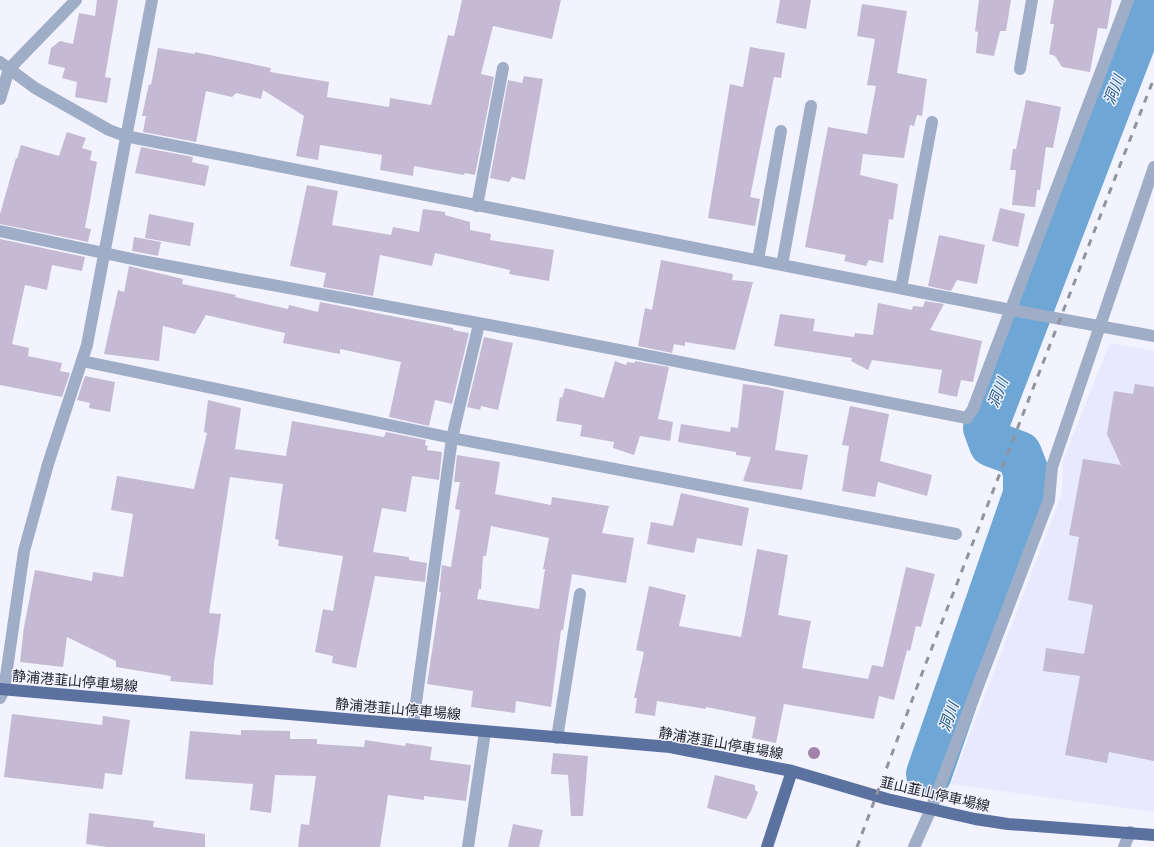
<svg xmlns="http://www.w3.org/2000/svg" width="1154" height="847" font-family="'Fira Sans','Noto Sans JP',sans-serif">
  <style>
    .built { fill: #e8e9fe }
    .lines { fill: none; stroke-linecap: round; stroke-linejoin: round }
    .river { stroke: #6ea7d5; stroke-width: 46 }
    .building { fill: #c4bad4; fill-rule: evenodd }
    .minor { stroke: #a0adc7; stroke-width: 12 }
    .major { stroke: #5b719f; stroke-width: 12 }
    .rail { stroke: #92939d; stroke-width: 3; stroke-dasharray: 7 7; stroke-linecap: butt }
    .tree { fill: #a283aa }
    .labels { text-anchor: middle; stroke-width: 3; stroke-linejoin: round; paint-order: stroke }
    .street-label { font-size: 14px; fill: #25252f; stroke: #f2f3fe }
    .water-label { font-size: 15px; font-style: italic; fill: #185784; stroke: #f2f3fe }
  </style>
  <rect width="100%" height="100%" fill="#f2f3fe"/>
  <path class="built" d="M1110,343L1154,351V812L951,784L1062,493L1063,460Z"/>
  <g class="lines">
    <path class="river" d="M929,774L1026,494V472L1019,454L992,444L986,428L987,422L1149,0"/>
  </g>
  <path class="building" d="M97,0H118L105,77L111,78L107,103L75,97L77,82L62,78L65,68L48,64L51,48L60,41L73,44L79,13L95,16Z
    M462,0H561L552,39L493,26L481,74L494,77L475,175L465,173L464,175L414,166L413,176L380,170L382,155L320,145L318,160L296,156L304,116L263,90L261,99L236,93L232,97L206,91L196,142L143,132L146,116H142L149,84L151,85L158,48L195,54V52L271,68L270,72L329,82L327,97L389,107L390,98L431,105L448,35L454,36Z
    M780,0H811L806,29L776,23Z
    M979,0H1011L1006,31H1000L994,56L976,53L978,32L975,31Z
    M1054,0H1112L1107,29L1098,28L1090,72L1062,67L1055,56L1049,54L1054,24H1050Z
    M862,4L907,11L897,73L927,79L922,116L917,115L914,126L910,125L904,158L863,154L860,175L898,184L893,220L889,219L883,263L869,260L866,266L844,261L846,255L805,247L828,127L867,134L876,86L867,85L875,39L857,36Z
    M750,47L785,53L781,78L774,77L750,197L760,199L755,226L708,218L730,84L743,87Z
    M524,76L543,79L525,180L512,177L509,182L490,178L508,80L522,83Z
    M1026,100L1061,107L1053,148L1046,147L1040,190H1037L1035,207L1012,205L1016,170H1010L1013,149H1016Z
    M67,132L86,138L82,148L92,151L90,160L97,162L85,228L91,229L88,242L0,224V214L16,158L17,159L21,145L59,156Z
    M141,147L193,157L192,162L209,166L205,186L135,173Z
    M307,185L338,191L332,225L391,235L393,227L419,232L423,209L445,212V215L470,222V230L491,234L490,240L554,250L549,281L509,274L510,270L435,253L432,266L380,255L373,296L323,287L326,273L290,266Z
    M1000,208L1025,214L1018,247L992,241Z
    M149,214L194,223L190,246L145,238Z
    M939,235L985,245L977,284L957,280L951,291L928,286Z
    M134,237L161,242L158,256L132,251Z
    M0,239L85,257L82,271L52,265L47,290L25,285L12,344L29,348L28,356L62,363L60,371L70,373L62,397L0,385Z
    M661,260L733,274L732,280L753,282L735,350L685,342V346L674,344L672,353L638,346L645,308L652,310Z
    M129,266L183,279L182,284L236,295L235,297L288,309L289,305L318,312L320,302L453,328V330L469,333L452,404L435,400L429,426L389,417L401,362L340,349V354L283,343L285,333L206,315L195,334L163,326L159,361L104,354L118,290L124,292Z
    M925,301L944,304L930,330L982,341L973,382L961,380L957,397L938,393L942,370L872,360L868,370L851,361L852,358L774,346L780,314L815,319L813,331L854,337L855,333L873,335L878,303L912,310L913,306L923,307Z
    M484,337L513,343L498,410L481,406L480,410L467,407Z
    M615,361L626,365L627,362L635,363V361L669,367L658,419L673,422L670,441L640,436L634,455L613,448L614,442L580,436L582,425L556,421L560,397L562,398L565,388L604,398Z
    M85,376L115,382L110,412L89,408L90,403L77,400Z
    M743,384L767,387L784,391L775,450L808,455L802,490L743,481L751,457L736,455V452L678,442L681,424L730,432L731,427L738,428Z
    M1135,384L1154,387V761L1109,752L1107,763L1065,755L1080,676L1043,671L1046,648L1084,654L1093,605L1068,600L1079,537L1069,535L1083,459L1121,465L1107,434L1114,391L1133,394Z
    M208,400L241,408L235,449L286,456L292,421L384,437L386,432L426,440L425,445L428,446L427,450L442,452L439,480L412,476L406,512L382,508L373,552L409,557V560L427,563L425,582L375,576L356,668L332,663L333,656L315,652L323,609L333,611L343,556L278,546L279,540L275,539L283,484L230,477L209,613L221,614L214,663L213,685L170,681L171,676L116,667V661L67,637L63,667L20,662L24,627L35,570L92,581L93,572L123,577L133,514L111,510L117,476L194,489L207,433L204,432Z
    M850,406L889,414L880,461L932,475L927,496L878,482L875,497L842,491L849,446L842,445Z
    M457,455L500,462L495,494L551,505L552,497L609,506L602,533L634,538L626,583L572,574L563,630H561L551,707L516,701L515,713L471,707L473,691L427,684L441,592H439L442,565L451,567L460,510L455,509L460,482H454ZM491,526L549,538L543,569H545L539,609L477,599L479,589H481L483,556H486Z
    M681,493L749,508L742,546L697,538L694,553L647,544L651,522L673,526Z
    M757,549L788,555L778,615L811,621L802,668L868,679L872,665L883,667L906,567L935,574L921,627L916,626L910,651L907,650L894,700L879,696L874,719L784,704L776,743L752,738L756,717L706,707V709L657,701L655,716L635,713L637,698H634L644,652L636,650L649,586L686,595L679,626L741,637Z
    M12,714L102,725L103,716L130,720L122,775L105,773L103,789L4,777Z
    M241,730L290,731V739H317V744L364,747L365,740L405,746L406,743L432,747L430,760L471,765L466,801L424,796V800L388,795L380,847H298L301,824L309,825L316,776L275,775L271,813L250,810L253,784L185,779L190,731L241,735Z
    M553,753L588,756L583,816H571L568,775L551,774Z
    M715,775L755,785V790L758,792L751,811L746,819L707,808Z
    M89,813L154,821L153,827L205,834V847H107L86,844Z
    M513,824L543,830L539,847H508Z"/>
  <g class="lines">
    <path class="minor" d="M0,62L35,88L109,130L125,136L1011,310L1154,336
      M1020,69L1032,0
      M0,99L9,69L76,0
      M477,206L503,68
      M0,231L142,261L532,333L967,418L973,409L1128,0
      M758,260L781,131
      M782,265L811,106
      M901,288L932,122
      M82,361L452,438L956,534
      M0,698L4,690L24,551L48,464L87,345L152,0
      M413,725L452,438L479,324
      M557,738L580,594
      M468,847L485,732
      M914,847L931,809L1049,500L1052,467L1154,167
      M1124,847L1130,832"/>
    <path class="major" d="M0,689L670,747L792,771
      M767,847L792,771L887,799L975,819L1008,824L1154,835"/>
    <path class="rail" d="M857,847L926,663L1154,78"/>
  </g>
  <circle class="tree" cx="814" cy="753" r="6"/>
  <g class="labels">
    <g class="street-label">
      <text transform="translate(75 681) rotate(5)" y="5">静浦港韮山停車場線</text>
      <text transform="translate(398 709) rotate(5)" y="5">静浦港韮山停車場線</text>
      <text transform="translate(721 743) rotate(10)" y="5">静浦港韮山停車場線</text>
      <text transform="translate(935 794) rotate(13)" y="5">韮山韮山停車場線</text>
    </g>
    <g class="water-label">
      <text transform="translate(1114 90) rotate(-69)" y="5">洞川</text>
      <text transform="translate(998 393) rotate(-69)" y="5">洞川</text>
      <text transform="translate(949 717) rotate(-71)" y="5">洞川</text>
    </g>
  </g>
</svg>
